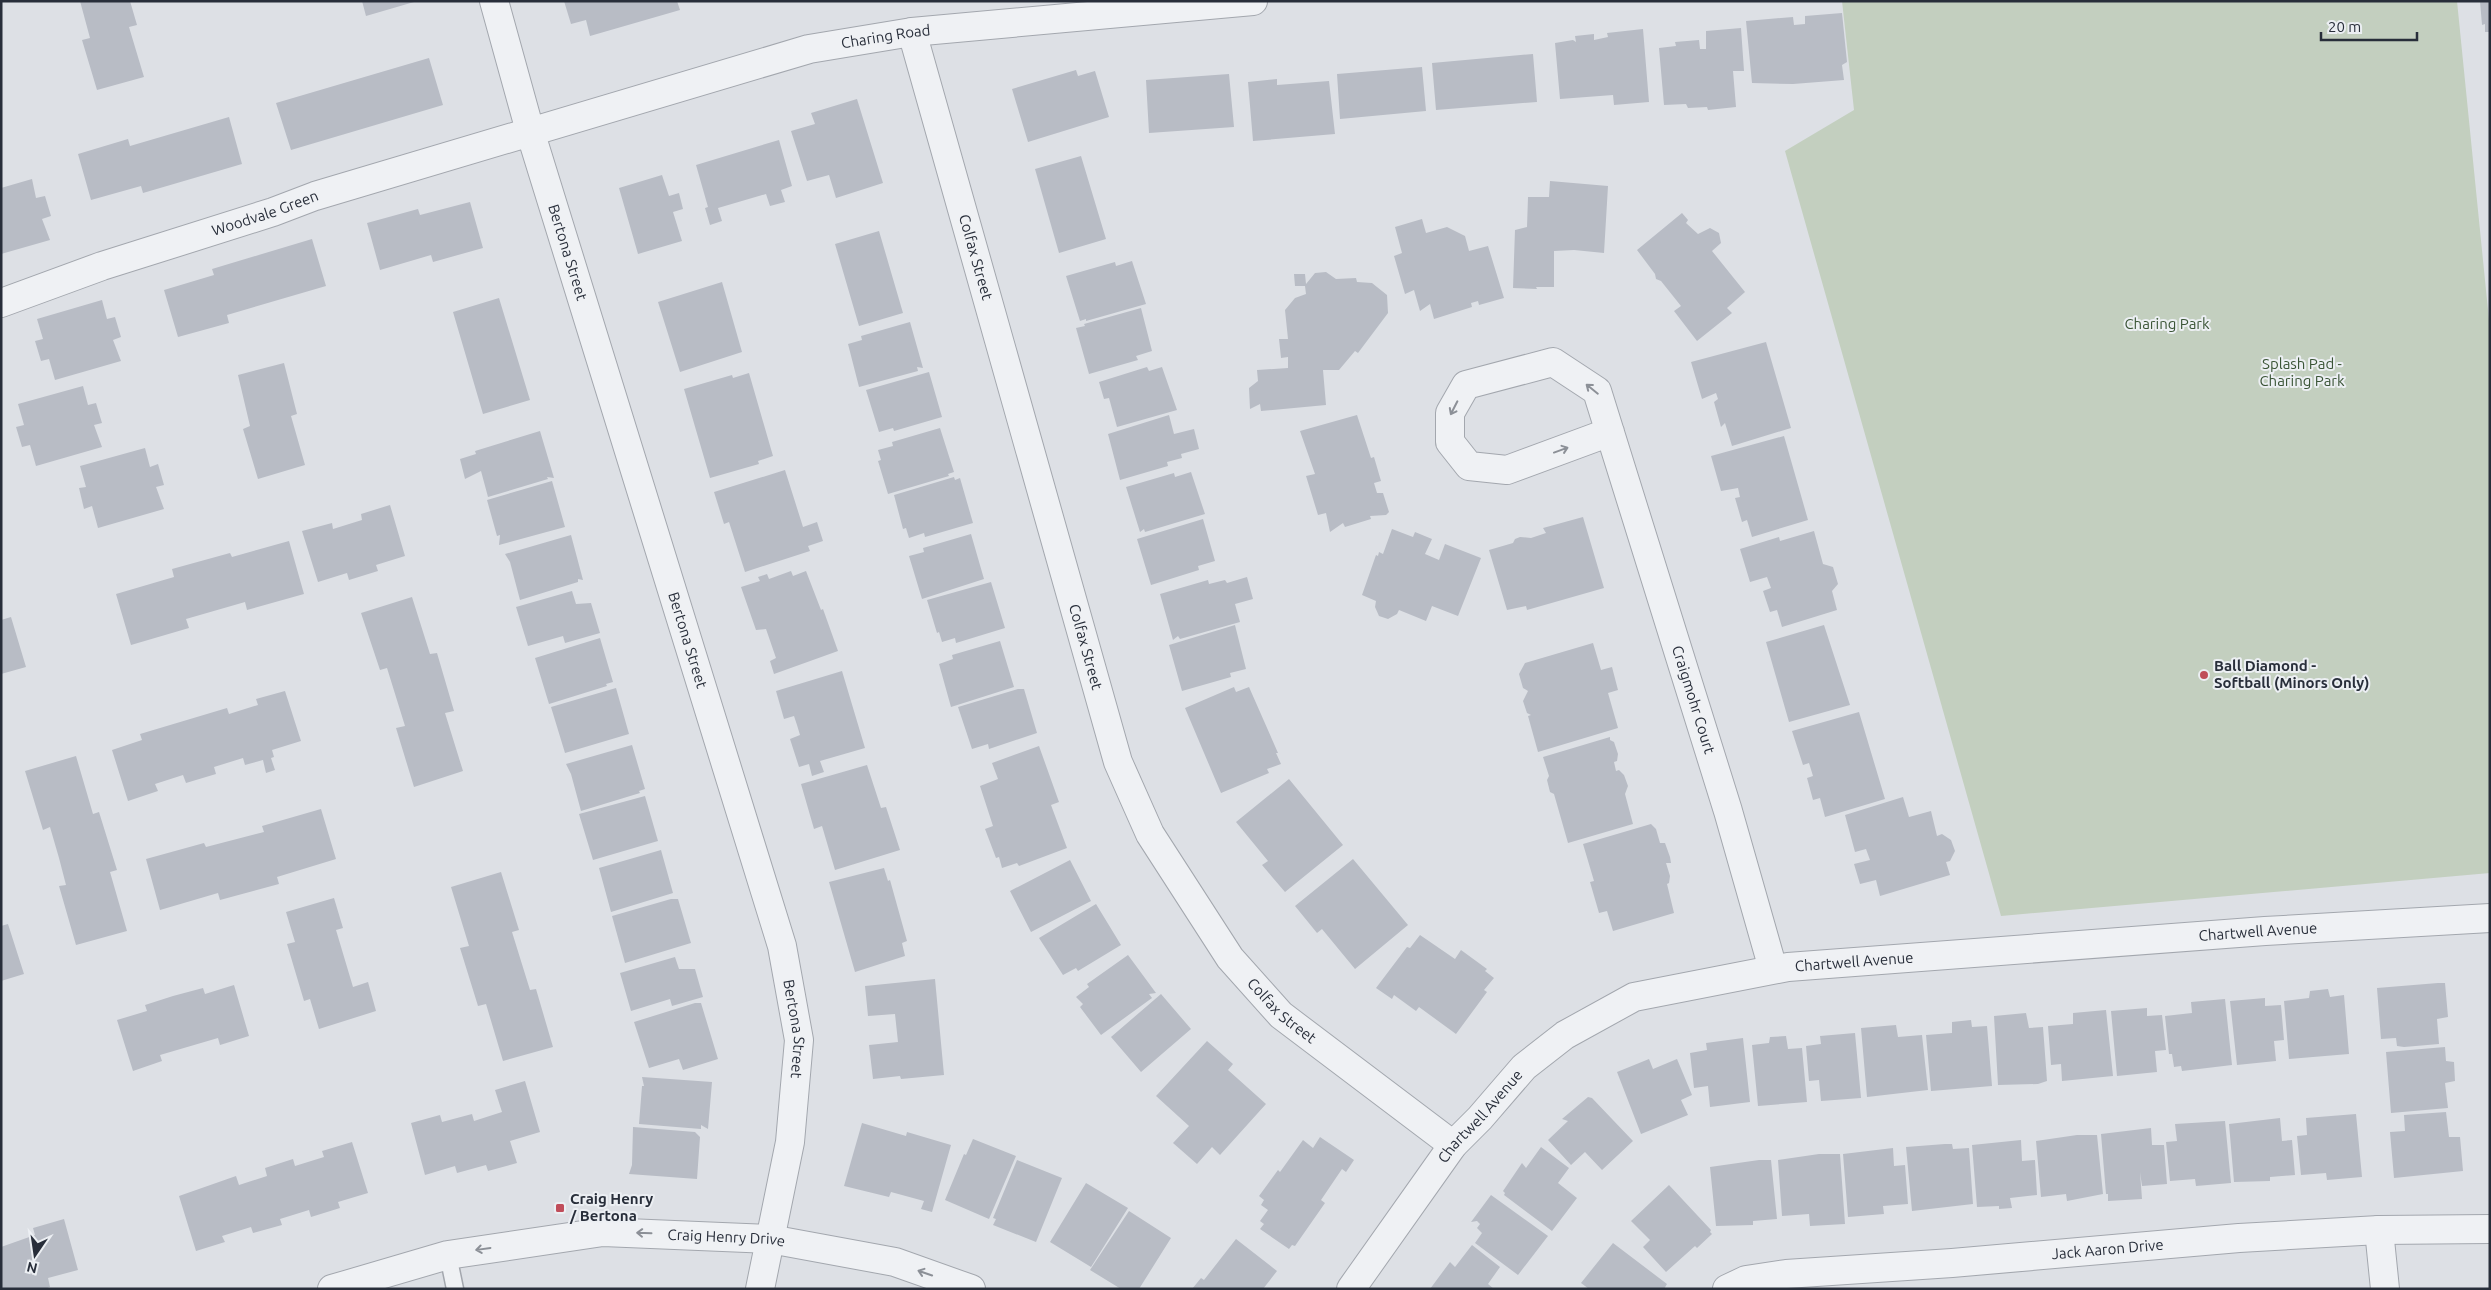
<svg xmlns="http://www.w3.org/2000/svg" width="2491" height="1290" font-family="Ubuntu,sans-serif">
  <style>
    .green { fill: #c3cfbf }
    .building { fill: #b8bcc5 }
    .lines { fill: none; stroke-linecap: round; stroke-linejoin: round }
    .service-casing { stroke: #a3a7ae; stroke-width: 19 }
    .minor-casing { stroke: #a3a7ae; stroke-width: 30 }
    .tertiary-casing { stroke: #a3a7ae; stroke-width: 30 }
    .service { stroke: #eff1f4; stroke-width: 16 }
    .minor { stroke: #eff1f4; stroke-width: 28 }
    .tertiary { stroke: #eff1f4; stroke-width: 28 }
    .oneway { stroke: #8c9097 }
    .poi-dot { fill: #c04d5a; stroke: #eceff3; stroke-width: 2 }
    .labels { text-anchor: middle; stroke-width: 4; stroke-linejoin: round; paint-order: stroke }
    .street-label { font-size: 15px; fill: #282e3a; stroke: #eceff3 }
    .park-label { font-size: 15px; fill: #3b5537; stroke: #eceff3 }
    .poi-label { font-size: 15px; font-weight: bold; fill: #282e3a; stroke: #eceff3; text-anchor: start }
  </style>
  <rect width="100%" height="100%" fill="#dde0e5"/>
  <path class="green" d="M1842,1H2457L2490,330V873L2001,916L1785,151L1854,110Z"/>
  <path class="building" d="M80,1H130L137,25L129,27L144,77L97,90L82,40L90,38Z
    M362,1H414V2L366,16Z
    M564,1H677L680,10L590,36L586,20L571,24Z
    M2480,1H2490V32H2485V24L2482,25Z
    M1842,13L1847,62L1842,65L1844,80L1793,84L1752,83L1746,21L1793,17L1794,25L1805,24V16Z
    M1741,28L1744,71H1733L1736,107L1708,110L1707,107L1688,108L1686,104L1664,105L1659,48L1676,46L1675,42L1699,40L1700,49H1706V31Z
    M1643,29L1649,102L1614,105L1613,95L1560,99L1555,43L1573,40L1576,42L1575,36L1594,34V40L1608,37L1607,33Z
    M1533,54L1537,102L1436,110L1432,63Z
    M429,58L443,105L291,150L276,103Z
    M1422,67L1426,111L1340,119L1337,74Z
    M1076,70L1078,76L1095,71L1109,117L1028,142L1012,89Z
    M1229,74L1234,127L1149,133L1146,80Z
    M1277,79V85L1329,81L1335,134L1253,141L1248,82Z
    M857,99L883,183L836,198L829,175L807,181L791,131L815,124L811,113Z
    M229,117L242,164L143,193L141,186L91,200L78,154L128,139L130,146Z
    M779,140L792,186L781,190L785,202L770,206L766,194L718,208L722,221L710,225L705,208L708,207L696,165Z
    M1081,156L1106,239L1059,253L1035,169Z
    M662,175L669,196L679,193L683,209L673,212L682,241L638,254L619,188Z
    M32,179L36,198L45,196L51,216L42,219L50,240L1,254V188Z
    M1550,181L1608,186L1604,253L1574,250L1554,251V287H1536L1537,289L1513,288L1515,230L1527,227L1528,197H1549Z
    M470,202L483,248L433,262L431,255L380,270L367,223L418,209L420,215Z
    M1682,213L1688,220L1686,223L1698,234L1710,228L1719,233L1721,243L1712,251L1745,292L1727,308L1732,313L1697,341L1674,311L1681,306L1661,281L1656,279L1655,274L1637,250Z
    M1422,219L1426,233L1447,227L1465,236L1469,251L1488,246L1504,298L1479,305L1478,301L1471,303L1472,307L1434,319L1430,304L1420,311L1414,290L1405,294L1394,256L1402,253L1395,227Z
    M879,231L903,313L859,326L835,244Z
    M312,239L326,286L227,315L229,323L178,337L164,290L214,275L212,269Z
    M1132,261L1146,304L1086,321V319L1080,321L1066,276L1115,262L1116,266Z
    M1326,272L1336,279L1356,278L1357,282L1372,283L1387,295L1388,313L1358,353L1355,351L1339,370H1323L1326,405L1261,411L1260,404L1250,409L1249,388L1258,381L1257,370L1288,368V357L1281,358L1279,339H1288L1285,310L1295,298L1306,294L1305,286H1295L1294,274H1305L1306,284L1315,273Z
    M722,282L742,352L680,372L658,302Z
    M499,298L530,400L483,414L453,312Z
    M102,300L107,319L115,317L121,337L113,340L121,361L55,380L49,359L41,361L35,341L43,339L37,319Z
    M1141,308L1152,351L1136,356L1138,360L1089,374L1076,328L1085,326L1084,324Z
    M910,322L923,368L917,367L918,371L859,387L848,344L862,340L861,336Z
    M1766,342L1791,428L1732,446L1725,423L1721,427L1714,402L1718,399L1716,393L1702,399L1691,362Z
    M284,363L297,414L291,416L305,465L258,479L243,429L250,426L238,375Z
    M1147,367L1149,371L1162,367L1177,410L1117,427L1109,398L1104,399L1099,382Z
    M929,372L942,417L894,431L893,428L879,432L866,390Z
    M749,373L773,456L758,461L759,464L710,478L684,389L732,375L733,378Z
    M83,386L88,405L96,403L102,423L94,425L102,447L36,466L30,445L22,447L16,427L24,425L18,404Z
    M1169,415L1174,434L1194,429L1199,449L1181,454L1182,458L1167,462L1168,466L1120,480L1108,434Z
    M1357,415L1371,458L1374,457L1381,481L1374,483L1377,493H1383L1389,512L1386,515L1370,516L1371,519L1345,527L1343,523L1330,532L1326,513L1318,515L1306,476L1315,474L1300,431Z
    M940,428L954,472L948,474L949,476L888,494L878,461L881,460L878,450L893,446L892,442Z
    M540,431L554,478L547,477L548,479L488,497L481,471L465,479L460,459L476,454L475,451Z
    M1784,436L1808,520L1752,537L1747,520L1742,522L1735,498L1740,497L1738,488L1721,491L1711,456Z
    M145,448L150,467L158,464L164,485L156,487L164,509L98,528L92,506L84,509L79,488L86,487L80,466Z
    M785,470L803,527L817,522L823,541L808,546L810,551L745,572L729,522L724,524L714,492Z
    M1191,472L1205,514L1145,532L1144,529L1140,532L1126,487L1174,473L1175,477Z
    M954,477L955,480L960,478L973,523L925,537L924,533L909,538L906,528L903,529L894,495Z
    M552,481L565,527L499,545L500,535L497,536L487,500Z
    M390,505L405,556L376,565L378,571L349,580L347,573L318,582L302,531L332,523L333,529L362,520L361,514Z
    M1583,517L1604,588L1527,610L1526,606L1507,610L1489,550L1513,543L1515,539L1520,537L1531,538L1546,533L1543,528Z
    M1203,519L1215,561L1198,566L1199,570L1151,585L1137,539Z
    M1392,529L1413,537L1415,532L1432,539L1425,554L1439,560L1445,544L1481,558L1458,616L1432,606L1426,621L1399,610L1397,614L1388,619L1379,616L1375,607L1376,601L1362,595L1376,555L1378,556L1379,552L1383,554Z
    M1814,531L1823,564L1833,567L1838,584L1832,591L1837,610L1782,627L1777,610L1770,612L1763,591L1771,588L1767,577L1750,582L1740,549L1779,537L1780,541Z
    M971,534L984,579L922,599L909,556L924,552L923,548Z
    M571,535L583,580L578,579V582L520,600L510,562L505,554Z
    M289,541L304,594L247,610L245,602L186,619L189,628L131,645L116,594L174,577L172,569L230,553L232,557Z
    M791,571L793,576L806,571L821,610L823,609L838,651L774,674L770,661L776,658L766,629L756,630L741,587L760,581L758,577L767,574L769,579Z
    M1247,577L1253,599L1235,604L1240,622L1180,639L1178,636L1173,640L1160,594L1208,580L1209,584L1225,580L1227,583Z
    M991,582L1005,628L956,643L955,638L942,642L939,632L937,633L927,600Z
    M572,591L576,604L591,603L600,633L565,643L563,636L528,646L516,607Z
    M412,597L430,654L437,653L454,711L445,713L463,771L414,787L396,728L405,726L387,668L380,670L361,613Z
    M11,617L26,667L1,674V620Z
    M1235,625L1246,669L1230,673L1231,677L1182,691L1169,645Z
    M1824,625L1850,705L1789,722L1766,642Z
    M600,638L613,682L606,684L607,686L549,704L535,658Z
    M1000,641L1014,687L951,707L939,664L953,659L952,655Z
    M1593,643L1601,670L1612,667L1618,690L1608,693L1618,728L1538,752L1528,716L1531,715L1527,713L1523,701L1528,691L1523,688L1519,674L1525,663Z
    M842,671L865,748L820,761L824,772L812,776L809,764L799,767L790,739L800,735L797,725L794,716L784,719L776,691Z
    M1234,687L1236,692L1249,687L1278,753H1276L1281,764L1267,769L1269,773L1221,793L1185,708Z
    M616,688L629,734L565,753L551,707Z
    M1018,689H1024L1037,733L989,749L988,744L972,749L958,707Z
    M285,691L301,741L272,750L274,757L271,758L275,770L266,773L263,760L245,765L243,758L214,767L216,774L186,783L183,775L155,784L158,791L128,801L112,750L142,740L140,734L227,708L229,714L258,705L256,699Z
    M1859,712L1885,799L1825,817L1820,798L1813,800L1807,778L1813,776L1809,763L1803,765L1792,731Z
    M1610,737V740L1614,742L1618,754L1617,761L1614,762L1616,771L1619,770L1624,775L1628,786L1625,794L1633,824L1568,843L1554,794L1550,792L1547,780L1549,776L1543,757Z
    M632,745L645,789L639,791L640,793L581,811L571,774L566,764Z
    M1039,746L1059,802L1051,805L1067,848L1019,866L1017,863L1002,868L999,857L996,858L985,829L993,826L980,786L998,779L992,763Z
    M76,756L93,814L99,812L117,870L110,872L127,931L76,945L59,886L66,885L59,858L50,827L43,830L25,771Z
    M867,765L881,808L886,807L900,850L835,870L822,826L814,829L801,784Z
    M1289,779L1343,845L1285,892L1262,865L1268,861L1236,822Z
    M645,796L658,841L593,860L579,814Z
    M1903,797L1909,817L1931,811L1937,836L1942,834L1951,840L1955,851L1950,861L1946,862L1950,875L1880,896L1876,880L1860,884L1854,864L1870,860L1866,849L1855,852L1845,815Z
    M321,809L336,859L277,877L279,884L220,900L218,893L160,910L146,859L204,843L206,847L264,832L262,826Z
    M1651,824L1656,829L1660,843H1665L1670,857L1671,863H1666L1670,876L1669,883L1667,884L1674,913L1613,931L1607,911L1599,913L1590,882L1594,881L1583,844Z
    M661,850L673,893L611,912L599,868Z
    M1353,859L1408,925L1355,969L1322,929L1317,933L1295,906Z
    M1070,860L1091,901L1031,932L1010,891Z
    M884,868L888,881L890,880L907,941L902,943L905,956L855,972L829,882Z
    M501,872L519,930L512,932L530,990L536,989L553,1047L503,1061L486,1004L478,1006L460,948L469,946L451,887Z
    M334,898L343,928L336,930L353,987L368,982L376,1011L319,1029L310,999L304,1001L287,944L295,942L286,912Z
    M671,899H678L691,943L625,963L612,916Z
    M1096,904L1121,945L1078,971L1076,968L1063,975L1039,938Z
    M8,924L24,974L1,981V926Z
    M1420,935L1455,959L1461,950L1487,969L1485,971L1494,978L1484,990L1487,992L1456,1034L1419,1007L1416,1011L1394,995L1392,999L1376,988L1407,947L1410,948Z
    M1128,955L1156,993L1149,994L1152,998L1101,1035L1080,1007L1083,1004L1076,997L1089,987L1087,984Z
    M675,957L679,969H695L703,997L672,1006L670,999L631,1011L620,973Z
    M935,979L944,1075L901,1079L900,1076L873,1079L869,1045L898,1042L895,1014L868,1016L865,986Z
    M2438,983H2445L2448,1017L2437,1019L2439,1044L2404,1047L2397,1046L2396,1038L2381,1039L2377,988Z
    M234,985L249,1036L220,1045L218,1038L160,1055L162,1061L133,1071L117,1020L147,1011L145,1005L173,996L203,988L205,994Z
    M2328,989L2330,997L2344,995L2349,1054L2289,1059L2284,1001L2309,998L2310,991Z
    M1161,994L1191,1029L1141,1072L1111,1037Z
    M2265,998V1006L2281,1005L2284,1040L2274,1041L2276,1061L2237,1065L2230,1001Z
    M2225,999L2232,1065L2182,1071L2181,1066L2174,1067L2172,1054H2169L2165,1016L2192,1013L2191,1002Z
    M695,1003H701L718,1059L683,1070L679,1059L649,1068L634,1022Z
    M2147,1008V1016L2162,1015L2166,1050L2155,1051L2157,1072L2117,1076L2111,1011Z
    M2106,1010L2113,1076L2062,1081L2061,1064L2051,1065L2048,1026L2073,1024V1013Z
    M2026,1013L2029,1028L2043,1027L2047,1081L2038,1084L1998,1085L1994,1016Z
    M1971,1020L1972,1027L1987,1026L1992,1086L1931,1091L1926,1035L1952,1033V1022Z
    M1896,1025L1898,1037L1922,1035L1928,1090L1867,1097L1861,1028Z
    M1855,1033L1861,1098L1821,1101L1819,1080L1809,1081L1806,1046L1821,1044L1820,1036Z
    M1786,1036L1788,1049L1802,1048L1807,1102L1758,1106L1752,1045L1769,1043L1770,1037Z
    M1743,1038L1750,1102L1710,1107L1708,1086L1694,1088L1690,1053L1707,1050L1706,1043Z
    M1207,1041L1233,1064L1228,1070L1266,1104L1220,1155L1212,1147L1197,1164L1173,1143L1189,1126L1156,1096Z
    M2445,1047L2446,1061L2454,1062L2455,1081L2445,1083L2448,1108L2391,1113L2386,1052Z
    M1649,1059L1653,1069L1677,1059L1692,1095L1681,1100L1688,1115L1641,1134L1617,1072Z
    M642,1077L712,1082L708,1129L701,1125V1129L639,1124L642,1086H644Z
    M525,1081L540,1132L510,1141L517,1163L488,1171L486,1165L457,1173L455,1166L425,1175L411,1123L440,1115L442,1122L472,1114L474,1121L502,1112L495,1090Z
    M1588,1097L1592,1098L1633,1141L1602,1170L1585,1152L1571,1165L1548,1140L1568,1121L1562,1119Z
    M2446,1112L2449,1137H2460L2463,1171L2394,1178L2390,1132L2405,1131L2404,1115Z
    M2356,1114L2362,1177L2327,1180L2326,1173L2301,1175L2297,1136L2307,1135L2306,1118Z
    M2280,1118L2282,1141L2292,1140L2295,1175L2270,1177V1181L2234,1182L2229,1124Z
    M2225,1121L2231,1183L2196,1186L2195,1179L2170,1181L2166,1142L2177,1141L2175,1124Z
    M862,1123L906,1136L907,1132L951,1145L932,1212L921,1209L924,1201L891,1192L889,1197L844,1186Z
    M633,1127L695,1132L700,1137L697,1179L629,1174L632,1165Z
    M2151,1128L2152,1145H2164L2167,1184L2142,1186L2140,1172L2142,1199L2108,1201V1194H2106L2101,1134Z
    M2077,1135H2097L2103,1194L2067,1201L2066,1194L2041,1197L2036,1141Z
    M1320,1137L1354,1160L1346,1172L1342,1169L1321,1200L1325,1203L1295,1246L1292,1245L1289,1249L1260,1229L1264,1224L1260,1221L1268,1210L1261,1205L1264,1200L1259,1196L1278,1170L1280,1172L1303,1140L1313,1148Z
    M973,1139L1016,1156L989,1219L945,1200L964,1154L966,1155Z
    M2021,1140L2022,1161L2035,1160L2037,1195L2010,1198L2012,1208L1999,1209V1206L1977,1207L1972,1145Z
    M352,1142L368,1193L338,1202L340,1208L311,1217L309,1210L280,1219L282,1225L253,1233L251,1227L222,1236L225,1242L196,1251L179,1196L236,1176L239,1185L267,1176L265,1168L293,1159L295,1166L324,1157L322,1151Z
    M1945,1144H1952L1953,1149L1969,1148L1973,1204L1912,1211L1906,1147Z
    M1541,1147L1569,1168L1558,1183L1577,1198L1552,1231L1504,1195L1505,1193L1503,1191L1522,1163L1526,1168Z
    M1893,1148L1894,1166L1905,1165L1908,1204L1883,1206L1884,1214L1848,1217L1843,1154Z
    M1819,1154H1840L1845,1224L1810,1226L1809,1214L1782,1216L1778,1160Z
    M1017,1160L1062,1178L1036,1242L993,1225L996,1219L993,1218Z
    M1759,1160H1771L1777,1219L1753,1221V1225L1716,1226L1710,1167Z
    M1086,1183L1128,1208L1091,1267L1050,1242Z
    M1669,1185L1711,1230L1710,1232L1712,1234L1697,1248L1695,1246L1666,1272L1643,1247L1650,1240L1631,1221Z
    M1491,1195L1548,1236L1518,1275L1475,1243L1482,1233L1477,1228L1480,1224L1477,1221L1471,1222Z
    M1129,1211L1171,1238L1139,1289H1121L1090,1270Z
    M64,1219L78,1270L48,1278L50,1287L45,1289H1V1247L35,1235L33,1228Z
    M1236,1239L1277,1271L1263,1289H1192L1201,1278L1204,1280Z
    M1613,1243L1667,1284L1664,1289H1589L1581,1283Z
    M1472,1245L1500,1267L1488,1284L1494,1289H1430L1450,1262L1455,1267Z"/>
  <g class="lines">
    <defs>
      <path id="service" d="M448,1255L455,1289"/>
      <g id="minor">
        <path id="s1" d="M494,1L530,131L782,946L799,1040L790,1142L760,1289"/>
        <path id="s2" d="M912,32L1118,762L1150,834L1230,958L1281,1015L1453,1145"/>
        <path id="s3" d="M1,303L102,266L273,212L315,196L809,49L912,32L1253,1"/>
        <path id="s4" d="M1610,432L1507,470L1469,466L1450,442V413L1466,385L1553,362L1597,391L1728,811L1773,969"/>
        <path d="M2379,1230L2385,1289"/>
        <path id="s5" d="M1351,1289L1453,1145L1480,1118L1524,1067L1565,1035L1634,997L1788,967L2265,931L2490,918"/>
        <path id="s6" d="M1727,1289L1746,1280L1786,1274L1952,1263L2239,1238L2379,1230L2490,1229"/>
      </g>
      <g id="tertiary">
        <path id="s7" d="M332,1289L448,1255L603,1232L770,1239L895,1262L971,1289"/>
      </g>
    </defs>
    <use href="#service" class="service-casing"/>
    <use href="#minor" class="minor-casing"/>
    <use href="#tertiary" class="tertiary-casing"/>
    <use href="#service" class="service"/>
    <use href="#minor" class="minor"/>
    <use href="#tertiary" class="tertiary"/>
  </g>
  <defs><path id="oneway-shaft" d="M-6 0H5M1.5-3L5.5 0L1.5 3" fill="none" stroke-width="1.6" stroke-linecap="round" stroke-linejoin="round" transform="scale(1.25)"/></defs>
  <g class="oneway">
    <use href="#oneway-shaft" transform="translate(1592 389) rotate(-141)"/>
    <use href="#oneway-shaft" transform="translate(1454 408) rotate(117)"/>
    <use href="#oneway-shaft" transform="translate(1561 450) rotate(-20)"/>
    <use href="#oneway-shaft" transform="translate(644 1233) rotate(-178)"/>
    <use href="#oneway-shaft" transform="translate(483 1249) rotate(172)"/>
    <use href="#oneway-shaft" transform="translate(925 1273) rotate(-161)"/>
  </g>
  <g class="poi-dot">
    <circle cx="2204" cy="675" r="5"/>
    <rect x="555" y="1203" width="10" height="10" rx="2.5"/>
  </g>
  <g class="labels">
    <g class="street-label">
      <text dy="5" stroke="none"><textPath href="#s3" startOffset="925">Charing Road</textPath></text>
      <text dy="5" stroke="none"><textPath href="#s3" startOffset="279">Woodvale Green</textPath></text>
      <text dy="5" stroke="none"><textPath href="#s1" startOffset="262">Bertona Street</textPath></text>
      <text dy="5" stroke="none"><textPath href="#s2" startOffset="234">Colfax Street</textPath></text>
      <text dy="5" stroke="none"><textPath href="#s1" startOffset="668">Bertona Street</textPath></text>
      <text dy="5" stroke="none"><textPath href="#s2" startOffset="639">Colfax Street</textPath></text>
      <text dy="5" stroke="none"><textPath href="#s4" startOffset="706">Craigmohr Court</textPath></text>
      <text dy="5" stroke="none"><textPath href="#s5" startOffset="1041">Chartwell Avenue</textPath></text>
      <text dy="5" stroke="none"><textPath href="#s5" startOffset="636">Chartwell Avenue</textPath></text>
      <text dy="5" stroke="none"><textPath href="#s2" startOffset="1059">Colfax Street</textPath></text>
      <text dy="5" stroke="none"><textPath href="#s1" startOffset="1072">Bertona Street</textPath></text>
      <text dy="5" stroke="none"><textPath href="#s5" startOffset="216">Chartwell Avenue</textPath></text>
      <text dy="5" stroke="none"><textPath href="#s7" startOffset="401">Craig Henry Drive</textPath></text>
      <text dy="5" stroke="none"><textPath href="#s6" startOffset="384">Jack Aaron Drive</textPath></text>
    </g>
    <g class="park-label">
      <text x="2167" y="329">Charing Park</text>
      <text x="2302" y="369">Splash Pad -<tspan x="2302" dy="17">Charing Park</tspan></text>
    </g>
    <g class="poi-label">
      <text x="2214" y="671">Ball Diamond -<tspan x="2214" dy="17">Softball (Minors Only)</tspan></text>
      <text x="570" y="1204">Craig Henry<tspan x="570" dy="17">/ Bertona</tspan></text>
    </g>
  </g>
  <rect width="2491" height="1290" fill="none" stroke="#282e3a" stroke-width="5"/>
  <g transform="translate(35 1255) rotate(193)" stroke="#eceff3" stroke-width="4" paint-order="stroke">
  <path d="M0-4L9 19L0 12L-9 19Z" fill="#282e3a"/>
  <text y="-8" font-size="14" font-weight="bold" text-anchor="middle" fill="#282e3a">N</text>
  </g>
  <path d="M2321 32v8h96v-8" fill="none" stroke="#282e3a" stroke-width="2.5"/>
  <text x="2328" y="32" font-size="15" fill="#282e3a" stroke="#eceff3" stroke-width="4" paint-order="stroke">20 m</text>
</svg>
